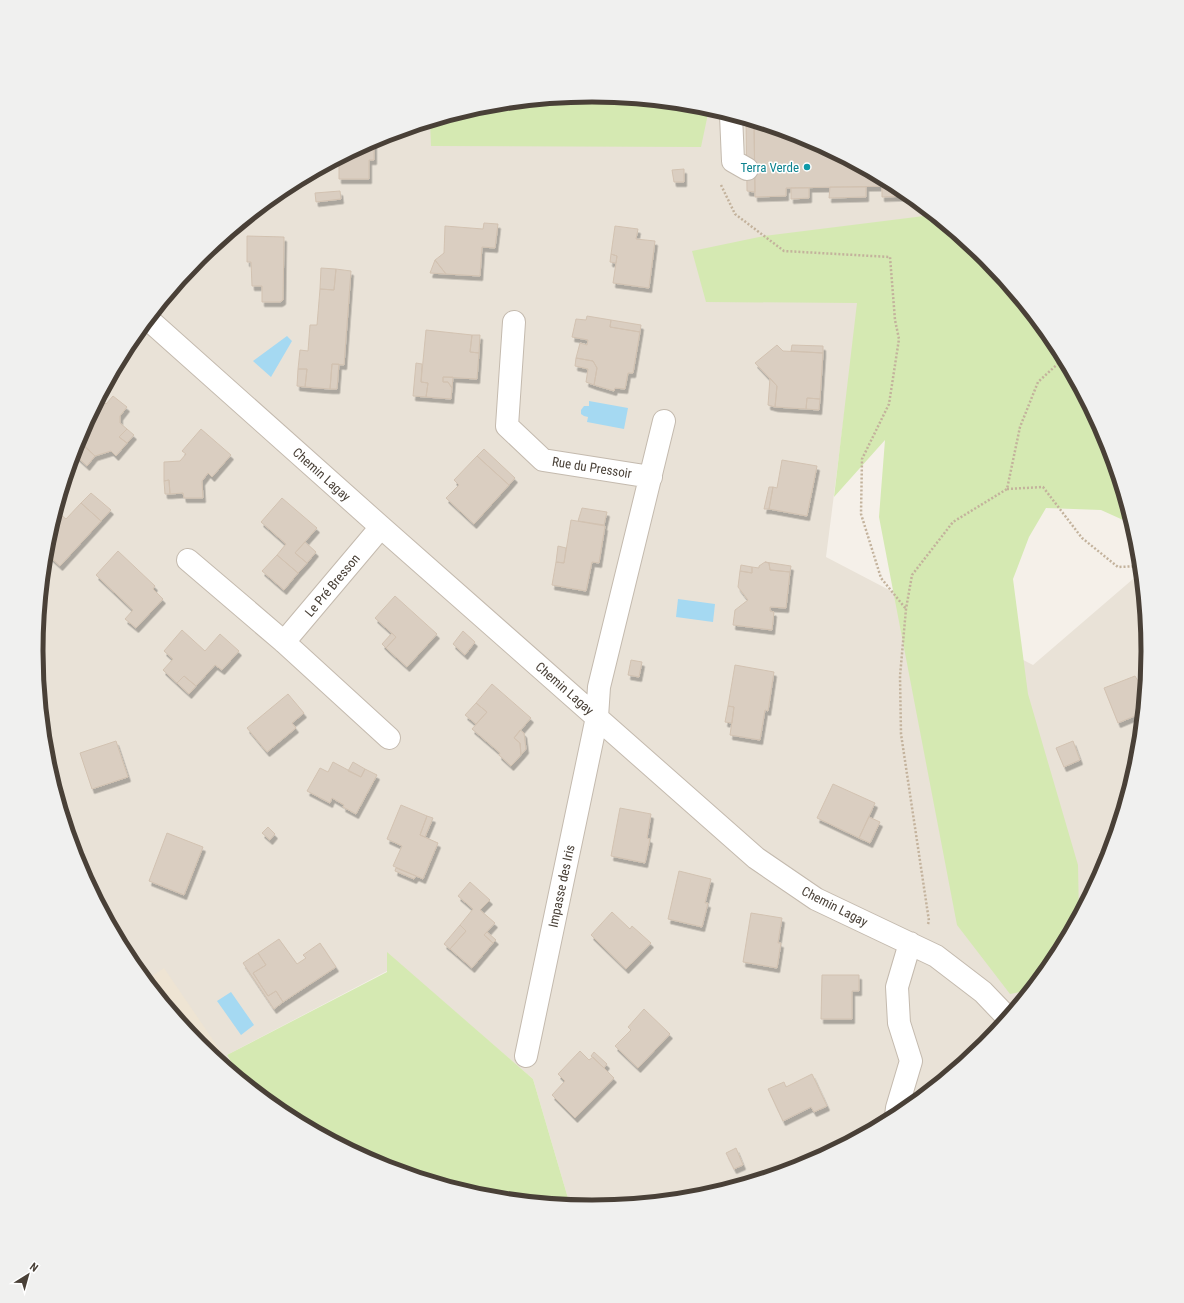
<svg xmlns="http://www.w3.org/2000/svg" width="1184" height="1303" font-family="'Roboto Condensed',sans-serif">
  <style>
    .residential { fill: #e9e2d7 }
    .education { fill: #eee4d3 }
    .green { fill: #d5e9b2 }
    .water { fill: #a5d9f2 }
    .building { fill: #dacec1; stroke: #d2c2b1; filter: url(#shadow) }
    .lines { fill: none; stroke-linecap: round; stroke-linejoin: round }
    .minor-casing { stroke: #c4baae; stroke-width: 24 }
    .path { stroke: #c3b29c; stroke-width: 2.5; stroke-dasharray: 2 2; stroke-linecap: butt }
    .minor { stroke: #fff; stroke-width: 22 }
    .culture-dot { fill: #0f9aa8; stroke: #fff; stroke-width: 1.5 }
    .labels { text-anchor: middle; stroke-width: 3; stroke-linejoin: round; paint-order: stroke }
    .culture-label { font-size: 13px; fill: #0d838f; stroke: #fff; text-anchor: end }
    .street-label { font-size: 13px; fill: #494037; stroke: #fff }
    .rim { fill: none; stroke: #494037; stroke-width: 5 }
  </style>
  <defs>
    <filter id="shadow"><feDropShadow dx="2.5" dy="4.5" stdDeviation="0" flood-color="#0004"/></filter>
  </defs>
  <rect width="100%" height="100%" fill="#f5f0e9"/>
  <path class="residential" d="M592,96L701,106L805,138L901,189L969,245L854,338L826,557L1033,665L1140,573L1148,652L1137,760L1106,864L1054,961L985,1045L901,1114L805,1165L700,1197L592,1207L570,1205L533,1079L387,953V971L227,1055L245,1082L199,1044L130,960L78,864L47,760L36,651L47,543L78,439L130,342L199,258L283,189L379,138L484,106Z"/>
  <path class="education" d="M164,968L239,1078L199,1044L146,980Z"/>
  <path class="green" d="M592,96L701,106L709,109L701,147L431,146L430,122L484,106Z
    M932,215L985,259L1054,343L1106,439L1132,524L1101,510L1046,508L1029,537L1013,579L1028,694L1078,865L1079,915L1054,961L1030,990L1010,994L957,925L879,517L885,440L834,497L857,303L706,302L692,251L764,236Z
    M387,952L533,1079L570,1205L483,1197L379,1165L283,1114L244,1082L227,1055L387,972Z"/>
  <path class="water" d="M287,336L292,341L271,377L253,361Z
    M589,401L628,408L624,429L587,422L588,417L584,416L581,414V410L584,406H589Z
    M678,599L715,604L713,622L676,617Z
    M231,992L254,1025L241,1035L217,1001Z"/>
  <path class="building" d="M746,120L754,122L755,192L747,191Z
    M754,122L805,138L813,142V147L820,146L895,186L786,188V196L755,197Z
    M370,143H374V160H369V179H339V160Z
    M684,169V182H674L672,170Z
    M882,186H895L910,196L882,197Z
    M830,187H866V197L829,198Z
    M791,188H809V198L791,199Z
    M340,191L341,199L316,202L315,193Z
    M484,223L498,224L495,248L482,247L480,276L446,274L435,260L444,253L445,226L483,229Z
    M615,226L638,229L636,239L655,241L649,288L613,283L617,256L611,254Z
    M247,236L284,237L283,300L280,302H262V286H252L251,262H247Z
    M611,254L617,256L616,263L610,262Z
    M435,260L446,274L430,273Z
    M321,268L336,269L334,290L320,289Z
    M336,269L351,271L344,365L332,364L330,389L305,387L307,369H298L300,350L308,351L310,325H317L320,289L334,290Z
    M587,316L611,320L610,327L640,332L633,373H628L625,389L615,388L614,391L594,385L597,368L593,361L576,358L580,343L587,345L588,340L572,337L576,319L586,320Z
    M611,320L641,325L640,332L610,327Z
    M426,330L472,335L470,352L479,353L477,379L443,377V382H448L452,388L451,399L426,397L428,383L421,382Z
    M472,335H480L479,353L470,352Z
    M777,345L783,351L823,353L820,399L807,398L806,409L775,407L777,386L755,363Z
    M792,345L823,346V353L791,351Z
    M576,358L593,361L597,368L594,385L586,382L588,369L575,366Z
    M416,363L422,364L421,382L428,383L426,397L413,396Z
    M332,364H339L337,389H330Z
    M298,369H307L305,387L297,386Z
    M443,377H453L452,388L448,382H443Z
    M770,378L777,386L775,407L768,405Z
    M113,396L127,407L120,416V423L127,429L119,437L127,443L116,456L111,451L95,456L78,440L100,398L106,404Z
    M807,398L820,399L819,410L806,409Z
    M127,429L134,435L127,443L119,437Z
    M201,429L231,455L212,477L208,473L202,481L203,498H184L183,493L170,494L169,480L164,481V462L180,461L186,454L182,451Z
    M78,440L95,456L87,466L74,454Z
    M484,449L515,478L509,485L477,456Z
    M477,456L509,485L474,524L446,498L459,485L454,480Z
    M782,460L817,466L807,516L769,509L773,487L777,488Z
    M169,480L170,494H165L164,481Z
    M769,487H773L769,509H764Z
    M91,493L111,510L101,521L81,503Z
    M282,498L317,528L295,553L307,563L298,573L277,555L286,544L261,522Z
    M81,503L101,521L60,566L46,553L47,543L53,521L60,514L66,519Z
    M582,508L607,512L604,525L578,521Z
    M571,520L605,526L599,563L592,562L586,591L552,585L556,562L564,563Z
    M305,542L316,552L307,563L295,553Z
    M558,546L566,548L564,563L556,562Z
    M118,551L155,586L153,589L163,599L136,628L125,619L133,610L96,575Z
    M277,555L298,573L284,590L262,571Z
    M765,562L769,563L770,570L790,572L786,608L770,607V611L774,612L772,630L733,625L735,610L748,600L738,587L740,571L752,573V567L759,568V566Z
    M765,562L791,566L790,572L770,570L769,563Z
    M741,565L752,567V573L740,571Z
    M395,596L437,634L407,667L386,648L396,637L375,618Z
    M182,630L205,651L220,634L239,651L222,670L215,665L196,686L184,676L177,683L163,670L173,659L164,651Z
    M463,631L475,642L465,655L453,644Z
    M392,633L396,637L386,648L382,644Z
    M631,660L642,662L639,677L628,675Z
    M735,665L774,672L768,711L765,710L760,740L730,735L734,707L728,706Z
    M184,676L196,686L189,694L177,683Z
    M1135,676L1138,681L1145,678L1142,713L1118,723L1104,688Z
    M492,684L531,718L514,738L520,743L521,755L511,766L499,755L500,753L472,729L487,712L476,703Z
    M288,694L304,713L292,723L296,728L267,752L247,728Z
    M476,703L487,712L476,724L465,715Z
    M728,706L734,707L732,723L725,722Z
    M520,730L524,733L526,749L521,755L520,743L514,738Z
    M116,741L128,777L92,789L80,753Z
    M1073,741L1080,760L1064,767L1056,748Z
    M333,762L361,777L365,769L377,775L356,814L343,807L344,805L332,798L330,803L307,791L320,768L328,772Z
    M353,762L365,769L361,777L348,771Z
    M833,784L875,803L859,838L817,818Z
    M401,805L427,816L420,835L438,843L423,879L393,866L402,846L387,839Z
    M620,808L651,814L647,838L650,839L645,863L611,856Z
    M427,816L433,818L425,837L420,835Z
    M869,817L880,822L870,843L859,838Z
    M268,827L275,834L270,840L262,833Z
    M167,833L203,847L184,895L149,881Z
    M396,868L416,876L414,879L395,871Z
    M679,871L711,879L705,903H708L702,927L668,919Z
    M470,882L490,900L480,910L495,923L484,935L493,943L472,968L450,949L466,931L460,925L473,909L458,896Z
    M612,912L630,929L632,926L651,943L626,969L591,935Z
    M751,913L782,918L778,943H781L777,968L743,962Z
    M460,925L466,931L450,949L444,944Z
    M487,932L496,940L493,943L484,935Z
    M121,934L131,949L125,953L117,936Z
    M279,939L297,964L306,958L303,955L320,943L336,967L283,1002L276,991L268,996L253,973L266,965L258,953Z
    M131,949L142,964L136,968L125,953Z
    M258,953L266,965L253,973L268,996L276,991L283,1002L274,1009L243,963Z
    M822,975H859V991H852V1019H821Z
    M644,1009L670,1034L638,1068L615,1046L631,1030L628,1027Z
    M580,1051L589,1060L593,1057L614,1078L575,1118L552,1095L565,1081L558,1074Z
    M594,1052L607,1064L604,1068L591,1056Z
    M812,1074L827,1106L814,1112L811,1107L783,1121L768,1089L784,1082L786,1087Z
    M736,1148L743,1165L734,1169L726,1153Z"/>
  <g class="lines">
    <defs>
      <path id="minor" d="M731,115L733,161L747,169
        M149,320L381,527L756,858L816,899L936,956L983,992L1007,1017
        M514,322L507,426L543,460L651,477
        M188,560L284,642L389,738
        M284,642L381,527
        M526,1056L597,717L599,687L664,421
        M896,1116L897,1108L911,1061L899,1023L897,987L910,943"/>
    </defs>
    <use href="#minor" class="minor-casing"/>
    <path class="path" d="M721,185L735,214L784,251L890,257L895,320L899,339L889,404L862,459L861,514L881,578L906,609
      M1007,489L1043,487L1082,538L1118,567L1140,566
      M928,924L929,921L901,734L900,676L906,609L912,575L953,522L1007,489L1020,427L1038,382L1063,359"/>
    <use href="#minor" class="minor"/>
  </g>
  <circle class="culture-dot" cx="807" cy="167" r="4"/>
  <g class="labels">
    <g class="culture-label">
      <text x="799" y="172">Terra Verde</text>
    </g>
    <g class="street-label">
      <text transform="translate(592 467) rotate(9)" y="5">Rue du Pressoir</text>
      <text transform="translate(322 474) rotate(42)" y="5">Chemin Lagay</text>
      <text transform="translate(332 585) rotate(-50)" y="5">Le Pré Bresson</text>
      <text transform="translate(565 688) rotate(41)" y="5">Chemin Lagay</text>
      <text transform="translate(561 886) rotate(-78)" y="5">Impasse des Iris</text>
      <text transform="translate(835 906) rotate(27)" y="5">Chemin Lagay</text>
    </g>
  </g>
  <path d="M0 0H1184V1303H0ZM43 651a549 549 0 1 1 1098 0a549 549 0 1 1-1098 0Z" fill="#f0f0ef" fill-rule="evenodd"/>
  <path class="rim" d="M43 651a549 549 0 1 1 1098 0a549 549 0 1 1-1098 0Z"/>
  <g transform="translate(28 1275) rotate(37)" stroke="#ffffff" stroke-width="3" paint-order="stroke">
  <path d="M0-3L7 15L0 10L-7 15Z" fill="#494037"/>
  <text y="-6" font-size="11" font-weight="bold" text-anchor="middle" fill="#494037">N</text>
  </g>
</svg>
